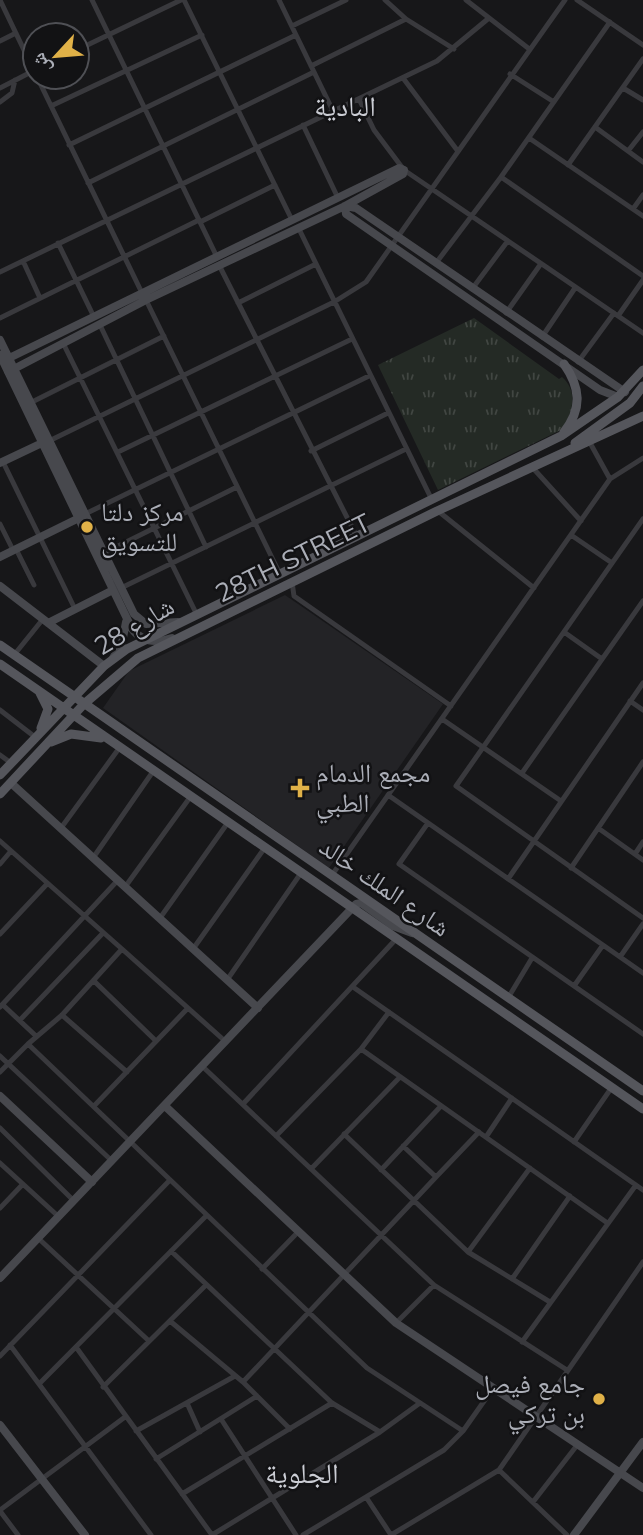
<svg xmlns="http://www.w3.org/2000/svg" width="643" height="1535" font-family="Mulish,'Noto Naskh Arabic',sans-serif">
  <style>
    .built { fill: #232326 }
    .park { fill: url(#park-tufts) }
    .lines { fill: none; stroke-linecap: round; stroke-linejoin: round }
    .street { stroke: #39393d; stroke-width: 5 }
    .secondary { stroke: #47484d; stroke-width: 8 }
    .primary { stroke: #55565c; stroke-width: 9 }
    .poi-dot { fill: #e0b148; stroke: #121214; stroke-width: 2.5 }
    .labels { text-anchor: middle; stroke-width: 5; stroke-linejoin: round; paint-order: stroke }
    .poi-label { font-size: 26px; fill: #abaeb7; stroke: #121214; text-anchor: start }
    .street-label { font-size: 26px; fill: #abaeb7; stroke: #121214 }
    .neighbourhood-label { font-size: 28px; fill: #cbcdd4; stroke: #121214 }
  </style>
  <defs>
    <pattern id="park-tufts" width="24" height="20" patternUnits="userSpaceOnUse" patternTransform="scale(1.75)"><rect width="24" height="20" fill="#242a25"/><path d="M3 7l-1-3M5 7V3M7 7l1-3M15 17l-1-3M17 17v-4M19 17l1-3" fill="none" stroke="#414642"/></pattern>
  </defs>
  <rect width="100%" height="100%" fill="#171719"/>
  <path class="built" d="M285,595L443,704L329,868L103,708L129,671Z"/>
  <path class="park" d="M474,318L559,379L562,377C579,392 572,412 563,429L438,490L378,365Z"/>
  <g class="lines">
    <path class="street" d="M0,0L35,73
      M92,0L217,257
      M184,0L292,220
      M279,0L333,111
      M385,0L406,19L454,49
      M466,0L528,48
      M577,0L643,45
      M292,26L346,0
      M0,41L16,33
      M77,50L181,0
      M311,66L406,19
      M510,74L554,102
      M37,77L142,293
      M403,78L457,150
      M0,88L35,70
      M623,88L643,100
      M359,99L374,130L404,170L643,333
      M0,102L12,93L15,80
      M51,106L202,35
      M303,125L338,198
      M595,127L643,162
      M529,138L643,216
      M69,145L296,35
      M628,151L643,132
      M568,165L643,59
      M501,177L643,276
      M88,183L314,72
      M633,209L643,195
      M200,222L275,185
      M298,227L432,500
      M58,243L94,317
      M23,261L40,298
      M436,263L501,177L610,22
      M219,265L357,537
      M0,272L437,61L489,18
      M472,289L507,242
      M146,300L280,574
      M238,303L316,264
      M506,313L540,265
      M618,316L643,280
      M0,318L199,220
      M100,325L206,547
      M542,337L575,288
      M63,343L196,613
      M578,362L614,313
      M30,403L164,336
      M49,441L334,302L366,282L565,0
      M589,441L610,479
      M311,451L388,413
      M118,452L352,339
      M3,462L75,609
      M532,467L581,521
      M438,511L534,588
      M85,514L369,376
      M643,519L456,786L643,918
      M0,524L13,550
      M571,535L612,563
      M16,549L34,585
      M104,553L237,487
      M292,582L294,596L451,706
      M121,588L406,449
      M564,632L602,659
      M14,655L43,619
      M630,701L643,710
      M0,710L35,737
      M442,719L561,801
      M0,755L11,763
      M522,773L643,601
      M388,795L643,973
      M428,823L399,864L643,1034
      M61,828L120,747
      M598,828L643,860
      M0,841L122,949
      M635,854L643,842
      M93,858L154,770
      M0,864L11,851
      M571,868L643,762
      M332,875L610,479L643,458
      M508,879L643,683
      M125,887L191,796
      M160,918L229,821
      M0,934L47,884
      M193,949L266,846
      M620,957L643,924
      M227,980L301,873
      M94,981L156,1041
      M574,986L603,945
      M353,987L643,1190
      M508,998L532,958
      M3,1005L36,1036
      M0,1007L118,880
      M62,1015L127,1072
      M20,1020L103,933
      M28,1044L62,1015L122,949L226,1042
      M361,1049L606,1222
      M0,1056L112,1161
      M202,1066L434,1285L567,1370
      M0,1072L28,1044L367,1368L463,1431
      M243,1104L397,938
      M94,1106L188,1008
      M0,1128L74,1201
      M344,1134L468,1252L550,1302
      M276,1136L361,1049L389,1012
      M486,1137L512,1098
      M574,1142L612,1087
      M0,1163L59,1217
      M311,1169L400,1077
      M381,1170L441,1106
      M436,1177L479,1132
      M0,1208L23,1184
      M38,1238L149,1341
      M171,1251L332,1403L380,1432
      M468,1252L530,1168
      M262,1269L299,1231
      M512,1279L570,1196
      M170,1321L243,1382L290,1429
      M396,1323L434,1285
      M522,1342L636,1185
      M10,1345L151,1535
      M76,1347L212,1535
      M0,1356L169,1181
      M243,1382L436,1177L403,1146
      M39,1384L206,1216
      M103,1387L205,1286
      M187,1403L200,1432
      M221,1419L296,1535
      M136,1431L235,1376
      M156,1459L257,1396
      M499,1470L567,1535
      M182,1494L332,1403
      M366,1497L391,1535
      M533,1502L578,1444
      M0,1510L125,1417
      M0,1511L18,1535
      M212,1535L380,1432L420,1403
      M303,1535L444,1450L463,1431L494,1387
      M391,1535L499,1470L643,1262"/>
    <path class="secondary" d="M345,206L356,208L625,392
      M345,206L346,214L600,390L618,397
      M0,340L134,614L146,624L178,622
      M0,355L132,629C142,642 157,643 172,638
      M3,361L399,168L404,170L403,174L345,206L146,300L8,372
      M0,463L42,443
      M0,557L79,518
      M0,586L104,666
      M48,623L113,590
      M113,658L122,643L126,622
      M11,783L258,1008
      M0,1096L92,1182
      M165,1106L396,1323L643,1488
      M0,1278L356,904L361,903L393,926L412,933
      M0,1425L85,1535
      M574,1535L643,1442"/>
    <path class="primary" d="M564,364C580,387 583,408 564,432
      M575,443L630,403L643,386
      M0,645L643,1091
      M0,664L643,1109
      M40,693L48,709L41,728
      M51,742L71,734L101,738
      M0,775L104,666L127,649L561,436L618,397L643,370
      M0,794L84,704L138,658L437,511L643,416"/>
  </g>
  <g class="poi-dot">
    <circle cx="87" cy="527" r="7"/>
    <path d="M296.5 777.5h7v7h7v7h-7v7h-7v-7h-7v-7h7z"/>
    <circle cx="599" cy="1399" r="7"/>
  </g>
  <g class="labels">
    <g class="poi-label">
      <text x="101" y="521">مركز دلتا<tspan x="101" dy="30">للتسويق</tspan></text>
      <text x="316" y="782">مجمع الدمام<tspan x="316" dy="30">الطبي</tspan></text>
      <text x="585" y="1393" text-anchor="end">جامع فيصل<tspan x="585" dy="30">بن تركي</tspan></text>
    </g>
    <g class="street-label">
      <text transform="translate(293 558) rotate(-26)" y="9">28TH STREET</text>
      <text transform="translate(134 626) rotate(-31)" y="9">شارع 28</text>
      <text transform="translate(385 887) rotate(35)" y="9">شارع الملك خالد</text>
    </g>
    <g class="neighbourhood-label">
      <text x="345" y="116">البادية</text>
      <text x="302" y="1483">الجلوية</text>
    </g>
  </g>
  <g transform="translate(56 56) rotate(244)"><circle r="33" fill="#121214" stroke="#4f5055" stroke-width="2"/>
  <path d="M0-5L12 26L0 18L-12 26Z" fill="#e0b148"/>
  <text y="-10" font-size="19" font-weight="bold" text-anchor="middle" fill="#abaeb7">ش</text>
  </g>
</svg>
